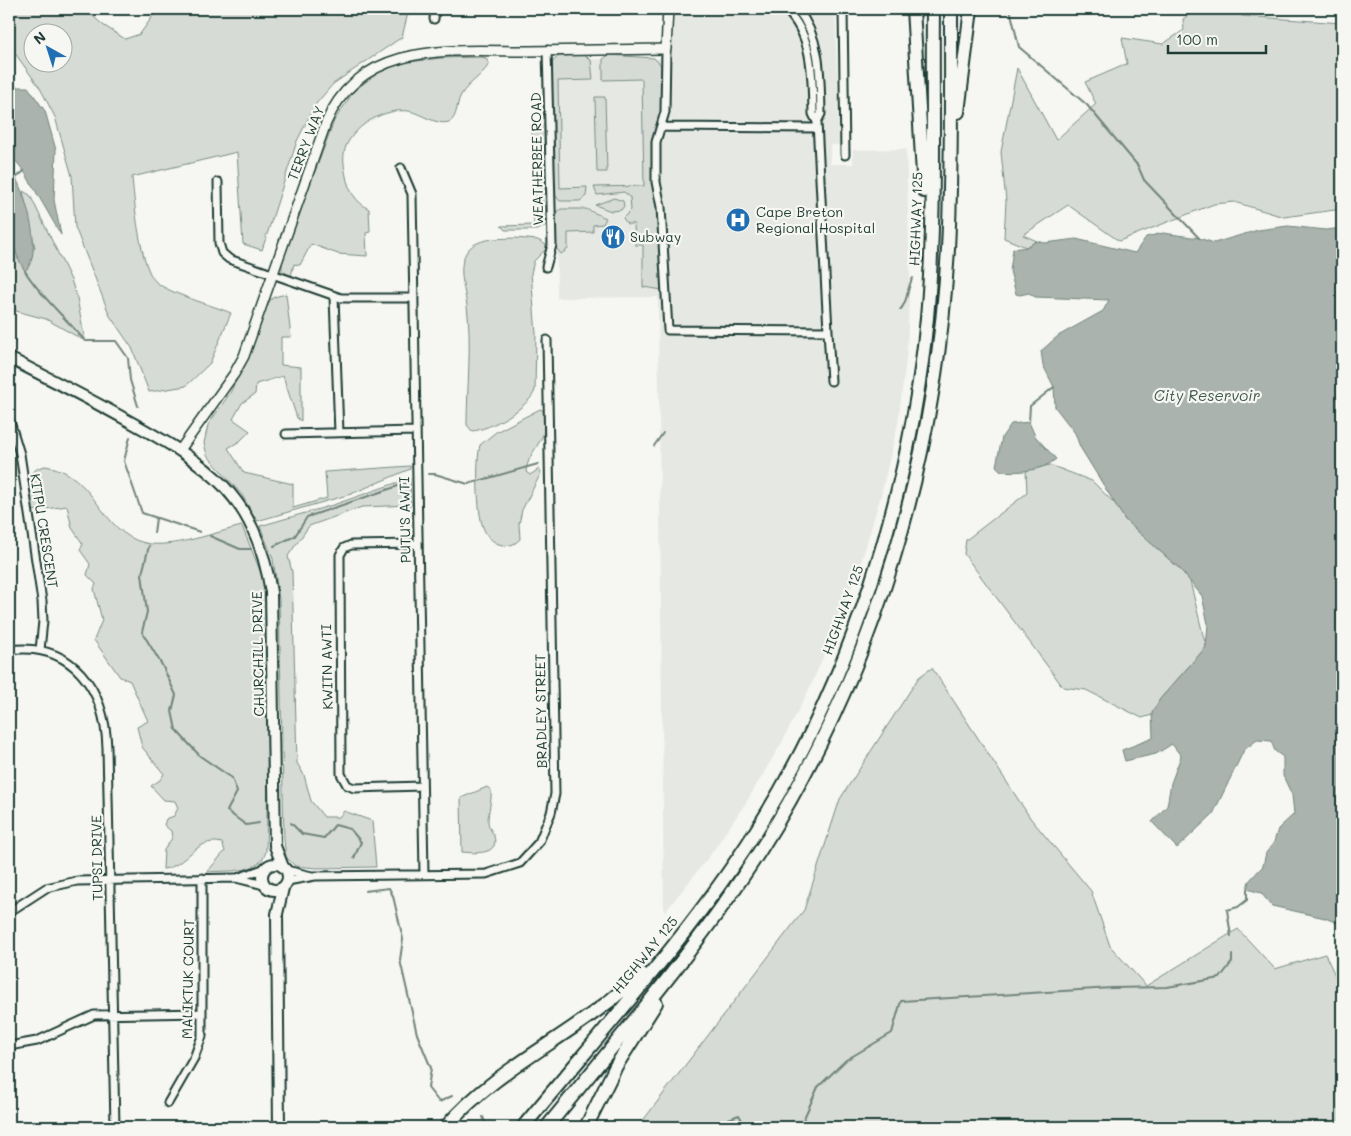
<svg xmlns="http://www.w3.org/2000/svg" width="1351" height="1136" font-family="Mali,sans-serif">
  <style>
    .built { fill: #e6e8e4 }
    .green { fill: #d6dbd6; stroke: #7a8c85; fill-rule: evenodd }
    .water { fill: #aab3ae; stroke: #72847d }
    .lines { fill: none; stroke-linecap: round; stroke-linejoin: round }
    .stream { stroke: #72847d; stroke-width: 2 }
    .minor-casing { stroke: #1f3d34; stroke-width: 11 }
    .tertiary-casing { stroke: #1f3d34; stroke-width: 12 }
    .secondary-casing { stroke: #1f3d34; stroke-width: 14 }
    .motorway-casing { stroke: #1f3d34; stroke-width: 16 }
    .minor { stroke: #f6f6f2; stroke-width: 7 }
    .tertiary { stroke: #f6f6f2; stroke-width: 9 }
    .secondary { stroke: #f6f6f2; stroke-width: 10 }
    .motorway { stroke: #f6f6f2; stroke-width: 12 }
    .labels { text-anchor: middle; stroke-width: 4.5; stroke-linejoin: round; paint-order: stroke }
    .street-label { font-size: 14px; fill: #1f3d34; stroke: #f6f6f2 }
    .poi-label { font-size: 14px; fill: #1f3d34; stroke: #f6f6f2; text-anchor: start }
    .water-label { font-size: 15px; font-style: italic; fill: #425a52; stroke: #f6f6f2 }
  </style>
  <rect width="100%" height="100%" fill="#f6f6f2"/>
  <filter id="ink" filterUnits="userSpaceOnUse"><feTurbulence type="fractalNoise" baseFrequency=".02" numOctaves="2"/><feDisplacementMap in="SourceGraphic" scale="10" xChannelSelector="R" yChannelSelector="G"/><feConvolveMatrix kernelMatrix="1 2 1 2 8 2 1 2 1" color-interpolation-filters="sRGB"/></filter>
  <g filter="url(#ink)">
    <path class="built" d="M675,9H835L839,145H830V164H853V150L906,149L910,272L907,351L898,423L881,495L861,562L837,625L811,685L781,744L747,801L708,858L664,913L658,297L557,298L555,60L671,58Z"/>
    <path class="green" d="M9,9H85L103,25L125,39L140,34L158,9H409L402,37L333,84L315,105L297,141L262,250L243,244L237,152L132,177C134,199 140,268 156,282C170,294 212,305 231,313L210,363L186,386L149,392L132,348L110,316L75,227L72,176L55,117L40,88L9,45ZM32,32H62V62H32Z
      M1197,9H1241L1242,16L1342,23V209L1284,217L1234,202L1214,204L1119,241L1068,205L1023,235L1037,241L1026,247L1004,238L1006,201L1001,152L1017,68L1056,140L1096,104L1085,82L1127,64L1122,38L1163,44L1184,30L1183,19Z
      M584,55L591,60L593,80L558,81L560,188L587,187L586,196L580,201H560L554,194L552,62L559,56Z
      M609,55L654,58L661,65V109L652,143V184L657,212L663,290L643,287V245H635L634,224H627L623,218L631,210L630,197L624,192L597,195L594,187L644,186L642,79L603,80V59Z
      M481,57L486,58L489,64C482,76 468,83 461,95C456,103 458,118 449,122C437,126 420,113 409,111C385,108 356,124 346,146C342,156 344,166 346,176C348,190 357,203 369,209L370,232L366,233L367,256L338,254L311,244L300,265L294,264L291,276L282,271V259L334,121L354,91L380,71L401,63L441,58Z
      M595,97H605L607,172H597Z
      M545,124L546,225L538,230H505L501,226L534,225L532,125Z
      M23,191L30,195L71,280L77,298L85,341L46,319L16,311L9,291V224L13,232L18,260L35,248Z
      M614,198L623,201L624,206L621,210L611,211L595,205Z
      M561,209H586L606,218L603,224L593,225V232L568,233V249L561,254L556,248L555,215L556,212Z
      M515,238L538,240L546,245V249L534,261L531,273L536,334L535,390C530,407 489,430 472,431L467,425C467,386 472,344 467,306C465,290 457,268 466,253C475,237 499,239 515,238Z
      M286,294L291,337H281V365L301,367V421L297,418L283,376L256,384L255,394L242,403L233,419L250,431L240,441L228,448L244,473L293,484V508L327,498L325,472L410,466V469L351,494L257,521L242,495L207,455L204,443L208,425L230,393L248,357L267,303L274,297Z
      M540,409L544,411C552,439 528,448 526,472L530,475L539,469L541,473L522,510L519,524L520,539C514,545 510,546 502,545C493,543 486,536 483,527C477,512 476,461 480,445L496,432Z
      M1050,465L1092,481L1117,506L1125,520L1180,569L1190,581L1206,647L1160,699L1152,715L1142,718L1086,690L1063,687L964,554L966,540L1027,493L1026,470Z
      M45,466C95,472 100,533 145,543C172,549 216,532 242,526L263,578L266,606L268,777L266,851C261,875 226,870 207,872L225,851L222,843C195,836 187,867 163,869L164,850L172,838L171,831L164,825L166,819L174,816L178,808L175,801L164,800L151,786L160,780L164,774L142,747L137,727L148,721L130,681L120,677L94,640L102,620L94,589L96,584L87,575L90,564L80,550L83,544L72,528L67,506L32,511L29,475L38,468Z
      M410,478L411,505L362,507L309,526L288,556L292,572L297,763L304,775L311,801L324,817H339L344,811L372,821L376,867L317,868L295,866L286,857L284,841L279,599L273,559L260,526L333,505Z
      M932,668L1031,819L1091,891L1110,946L1146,986L1238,929L1275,969L1325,954L1342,990V1127H638L804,910L840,799L919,677Z
      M487,787L491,790C492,801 488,811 488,821C488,827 492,831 494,836C500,856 473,853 462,852L461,798Z"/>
    <path class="water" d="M9,75L17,87H28L45,111L56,150L54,200L61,235L24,171L9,153Z
      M16,178C26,198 44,254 25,271C8,245 9,212 9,182Z
      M1288,226L1326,230L1342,228V925L1325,918L1272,906L1261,893L1247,889L1249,881L1263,866L1266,853L1274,842L1278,829L1294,814L1292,795L1283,776V757L1275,751L1271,741L1257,740L1244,750L1213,814L1177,848L1152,822L1167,806L1171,783L1181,756L1172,744L1156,754L1125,761L1122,750L1153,738L1152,713L1160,699L1206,647L1208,624L1202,596L1180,569L1125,520L1080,447L1075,433L1055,407L1054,387L1043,365L1041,351L1058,336L1103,311L1109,300L1035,297L1029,293L1020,295L1016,294L1010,271L1013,249L1026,247L1037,241L1045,243L1076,239L1135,253L1146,237L1163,233L1199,238L1214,243L1258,230Z
      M1029,422L1035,436L1056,459C1043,471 1018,473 1001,471L996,466L1002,437L1011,424Z"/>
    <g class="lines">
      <path class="stream" d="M1010,9L1019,47L1087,105L1138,166L1144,180L1199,238
        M16,178L24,171
        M25,271C40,296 66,318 85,341H116L128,358L130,380L138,406
        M900,310C909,301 906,288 913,278
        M1029,422L1030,406L1054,387
        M130,437L124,461L142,513L200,532
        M654,446L663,433
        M428,474H435L468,484L538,464
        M154,533L156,518
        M210,536L240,549H251
        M149,546L142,574L147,612L142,632L162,665L176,695L172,711L176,730L200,756L232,778L237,792L227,811L246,825L259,823
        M274,546L295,536L307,517L407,483
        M291,823L302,834L324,838L335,825L350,829L361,842L354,858
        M365,891L389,888L393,896L403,939L400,960L417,1034L431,1068L428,1088L439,1102L452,1096
        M1231,936L1227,910L1238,907L1247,900V889
        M483,1117L487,1127
        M707,1127L739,1115L746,1127
        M800,1127L818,1087L846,1060L892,1033L901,1001L1112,988L1167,987L1220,978L1232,962V955"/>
      <defs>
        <path id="minor" d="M797,9C822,39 820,77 821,114L817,122
          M843,9L845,155
          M434,19L435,9
          M666,49L665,112L656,142V182L661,207L668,330L828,331L817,122L813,114C812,77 814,36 785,9
          M661,127L817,128
          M401,168L412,194L424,874
          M218,182L219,243L222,253L229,259L341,298H414
          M546,267L552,245L547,50
          M334,297L339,433
          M828,331L831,381
          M9,418L20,454L42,601L43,621L40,650
          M286,434L416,431
          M418,544L351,545L344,548L340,555L341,774L347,785L354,788L422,786
          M9,650C73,642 105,689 107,748L115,1127
          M286,870L312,876
          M237,878L266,868
          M287,881L315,876L486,874L520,863L539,842L551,813L555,794L547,340
          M9,912L46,888L77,881L236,878L264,885
          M9,1046L37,1041L94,1015L202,1013
          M168,1103L194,1058L202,1036V878"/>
        <path id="tertiary" d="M180,450L234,374L244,356L326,123C361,39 455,51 529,51C575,50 620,50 666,49L668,9"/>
        <path id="secondary" d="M9,358C48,378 88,398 127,420C209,465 255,494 271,592L275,846L283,867
          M262 877a13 13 0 1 1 26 0a13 13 0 1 1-26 0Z
          M279,1127L277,914L283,888"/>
        <path id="motorway" d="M913,9L924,191
          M958,112L971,9
          M446,1127C500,1063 583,1032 641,973
          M523,1127C602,1031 690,935 756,831C851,681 910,494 927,318C936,216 932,112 933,9
          M547,1127C619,1038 700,945 761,849C875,668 936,462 948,249C952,169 951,89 951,9
          M586,1127L616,1066L656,1003"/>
      </defs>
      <use href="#minor" class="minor-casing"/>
      <use href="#tertiary" class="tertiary-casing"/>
      <use href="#secondary" class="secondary-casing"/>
      <use href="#motorway" class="motorway-casing"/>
      <use href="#minor" class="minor"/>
      <use href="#tertiary" class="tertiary"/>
      <use href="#secondary" class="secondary"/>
      <use href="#motorway" class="motorway"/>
    </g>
  </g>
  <defs>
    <symbol id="hospital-disc" viewBox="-11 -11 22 22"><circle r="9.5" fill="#1f6fb2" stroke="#f6f6f2"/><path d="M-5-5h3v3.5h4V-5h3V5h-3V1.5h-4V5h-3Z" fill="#fff"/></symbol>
    <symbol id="restaurant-disc" viewBox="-11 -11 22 22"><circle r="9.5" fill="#1f6fb2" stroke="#f6f6f2"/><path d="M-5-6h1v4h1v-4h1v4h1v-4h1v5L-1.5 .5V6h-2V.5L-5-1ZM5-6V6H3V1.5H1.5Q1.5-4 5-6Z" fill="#fff"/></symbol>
  </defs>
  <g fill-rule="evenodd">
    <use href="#hospital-disc" x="724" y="206" width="28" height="28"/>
    <use href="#restaurant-disc" x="599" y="223" width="28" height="28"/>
  </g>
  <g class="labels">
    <g class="street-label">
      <text transform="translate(306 143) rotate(-69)" y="5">TERRY WAY</text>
      <text transform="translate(537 159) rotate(-91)" y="5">WEATHERBEE ROAD</text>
      <text transform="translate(916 219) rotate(-88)" y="5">HIGHWAY 125</text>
      <text transform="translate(405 520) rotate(-91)" y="5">PUTU'S AWTI</text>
      <text transform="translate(44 531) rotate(81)" y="5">KITPU CRESCENT</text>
      <text transform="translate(843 610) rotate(-70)" y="5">HIGHWAY 125</text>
      <text transform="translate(258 654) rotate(-91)" y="5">CHURCHILL DRIVE</text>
      <text transform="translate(327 667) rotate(-91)" y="5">KWITN AWTI</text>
      <text transform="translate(541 711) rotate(-91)" y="5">BRADLEY STREET</text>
      <text transform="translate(97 858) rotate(-91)" y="5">TUPSI DRIVE</text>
      <text transform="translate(645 955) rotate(-51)" y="5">HIGHWAY 125</text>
      <text transform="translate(188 979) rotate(-89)" y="5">MALIKTUK COURT</text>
    </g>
    <g class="poi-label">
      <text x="756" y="217">Cape Breton<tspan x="756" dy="16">Regional Hospital</tspan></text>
      <text x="630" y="242">Subway</text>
    </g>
    <g class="water-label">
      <text x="1207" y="401">City Reservoir</text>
    </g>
  </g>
  <rect width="1351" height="1136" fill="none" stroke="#f6f6f2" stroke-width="30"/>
  <rect x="15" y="15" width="1321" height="1106" fill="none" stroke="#1f3d34" stroke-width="2" filter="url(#ink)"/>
  <g transform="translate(48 48) rotate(321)"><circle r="24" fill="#f6f6f2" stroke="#a0aca6"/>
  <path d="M0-4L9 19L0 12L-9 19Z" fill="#1f6fb2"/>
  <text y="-8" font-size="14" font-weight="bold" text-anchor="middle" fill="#1f3d34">N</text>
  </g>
  <path d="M1168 45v8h98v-8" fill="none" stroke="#1f3d34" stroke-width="2.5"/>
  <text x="1176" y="45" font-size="15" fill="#1f3d34" stroke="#f6f6f2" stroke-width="4" paint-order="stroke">100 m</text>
</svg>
